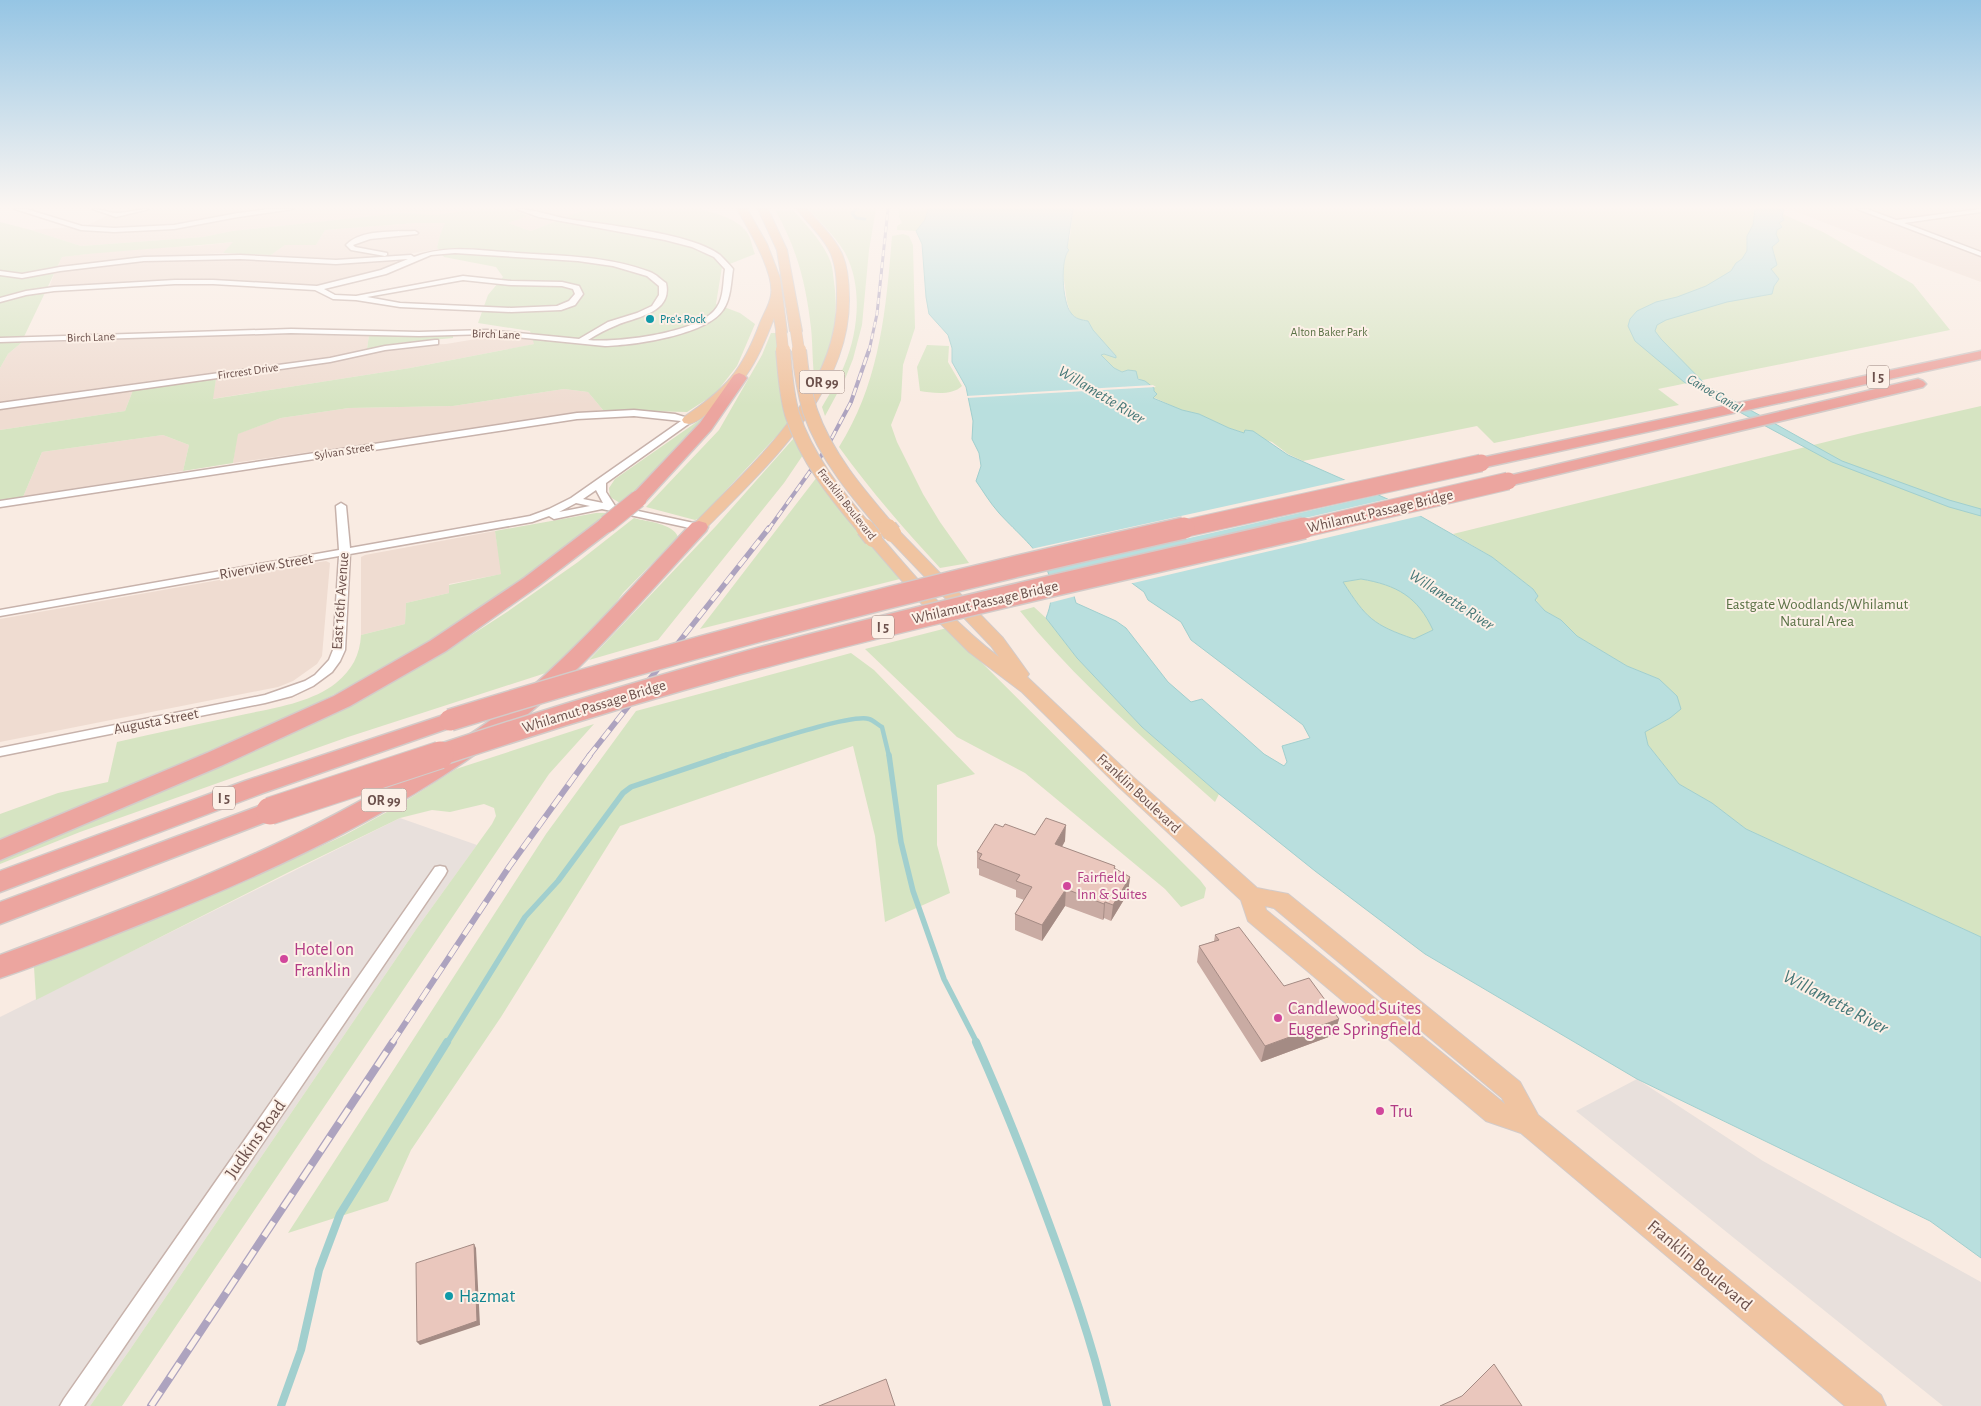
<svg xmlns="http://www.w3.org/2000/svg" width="1981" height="1406" font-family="'Alegreya Sans',sans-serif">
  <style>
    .residential { fill: #efdcd1 }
    .industrial { fill: #e8e0dc }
    .green { fill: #d6e4c2 }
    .water { fill: #b9dfde; stroke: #a1cfce; fill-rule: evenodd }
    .pier { fill: #f9ebe2 }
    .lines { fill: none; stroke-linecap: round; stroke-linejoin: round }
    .stream-far3 { stroke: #a1cfce; stroke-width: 3 }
    .stream-far2 { stroke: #a1cfce; stroke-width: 4.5 }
    .stream-far1 { stroke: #a1cfce; stroke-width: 5.5 }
    .stream { stroke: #a1cfce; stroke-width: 8 }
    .minor-casing { stroke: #c7b2ab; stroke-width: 3 }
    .primary-casing { stroke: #d3cbc9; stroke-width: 2 }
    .motorway-casing { stroke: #d3cbc9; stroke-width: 3 }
    .minor { fill: #fff; fill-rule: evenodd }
    .primary { fill: #f0c4a1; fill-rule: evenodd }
    .motorway { fill: #eca59f; fill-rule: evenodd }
    .rail-far4-casing { stroke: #ada3bf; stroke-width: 3 }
    .rail-far3-casing { stroke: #ada3bf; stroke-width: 4 }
    .rail-far2-casing { stroke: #ada3bf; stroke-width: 5.5 }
    .rail-far1-casing { stroke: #ada3bf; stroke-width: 6 }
    .rail-casing { stroke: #ada3bf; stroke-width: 8 }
    .rail-far4 { stroke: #fcf0e7; stroke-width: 2; stroke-dasharray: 6; stroke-linecap: butt }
    .rail-far3 { stroke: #fcf0e7; stroke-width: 2.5; stroke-dasharray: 8; stroke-linecap: butt }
    .rail-far2 { stroke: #fcf0e7; stroke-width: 4; stroke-dasharray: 11; stroke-linecap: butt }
    .rail-far1 { stroke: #fcf0e7; stroke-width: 4.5; stroke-dasharray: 13; stroke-linecap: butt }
    .rail { stroke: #fcf0e7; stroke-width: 5.5; stroke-dasharray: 17; stroke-linecap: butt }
    .primary-bridge-far2-casing { stroke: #d3cbc9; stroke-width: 12; stroke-linecap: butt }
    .primary-bridge-far1-casing { stroke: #d3cbc9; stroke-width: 16; stroke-linecap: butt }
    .primary-bridge-casing { stroke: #d3cbc9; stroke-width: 20; stroke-linecap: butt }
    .motorway-bridge-far2-casing { stroke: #d3cbc9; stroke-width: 19; stroke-linecap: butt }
    .motorway-bridge-far1-casing { stroke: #d3cbc9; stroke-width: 24; stroke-linecap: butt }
    .motorway-bridge-casing { stroke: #d3cbc9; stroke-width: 29; stroke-linecap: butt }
    .primary-bridge-far2 { stroke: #f0c4a1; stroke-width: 11 }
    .primary-bridge-far1 { stroke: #f0c4a1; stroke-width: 14 }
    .primary-bridge { stroke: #f0c4a1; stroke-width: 18 }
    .motorway-bridge-far2 { stroke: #eca59f; stroke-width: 17 }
    .motorway-bridge-far1 { stroke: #eca59f; stroke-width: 21 }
    .motorway-bridge { stroke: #eca59f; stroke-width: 27 }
    .wall { fill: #c9aba3 }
    .shaded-wall { fill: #a48b84 }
    .building { fill: #eac7bd; stroke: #a48b84 }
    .culture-dot { fill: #0f9aa8; stroke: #fcf0e7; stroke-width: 2 }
    .hotel-dot { fill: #d1479c; stroke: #fcf0e7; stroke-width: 2 }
    .labels { text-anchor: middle; stroke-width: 4; stroke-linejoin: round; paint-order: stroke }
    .far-culture-label { font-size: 12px; fill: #0d838f; stroke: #fcf0e7; text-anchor: start }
    .far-park-label { font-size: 12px; fill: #5a7145; stroke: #fcf0e7 }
    .far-street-label { font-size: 12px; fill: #6c514c; stroke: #fcf0e7 }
    .shield { fill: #fcf0e7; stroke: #97817a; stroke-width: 1 }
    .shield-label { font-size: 14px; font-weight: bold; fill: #6c514c }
    .far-water-label { font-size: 14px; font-style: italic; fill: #457777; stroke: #fcf0e7 }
    .street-label { font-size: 15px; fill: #6c514c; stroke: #fcf0e7 }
    .park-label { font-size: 15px; fill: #5a7145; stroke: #fcf0e7 }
    .hotel-label { font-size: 15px; fill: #b23c85; stroke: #fcf0e7; text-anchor: start }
    .water-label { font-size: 16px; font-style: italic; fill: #457777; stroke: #fcf0e7 }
    .near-hotel-label { font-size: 18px; fill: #b23c85; stroke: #fcf0e7; text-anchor: start }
    .near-street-label { font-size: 18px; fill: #6c514c; stroke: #fcf0e7 }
    .near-culture-label { font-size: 18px; fill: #0d838f; stroke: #fcf0e7; text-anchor: start }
    .near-water-label { font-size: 19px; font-style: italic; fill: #457777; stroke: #fcf0e7 }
  </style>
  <rect width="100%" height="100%" fill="#f9ebe2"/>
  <path class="residential" d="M153,209H478L435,215L400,213L232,231L203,237L81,246L31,230L86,226L108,215H129Z
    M528,209H587L564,219L545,215Z
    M1789,209H1981V282L1924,261Z
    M528,216L555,222L531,231L508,223Z
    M416,223H446L440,235L437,247L439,249L382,258L351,260L271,255L285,245H316L325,230Z
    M234,242L223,253L119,260L57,268L62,257L128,249L197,246Z
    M229,259L346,264L392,260L398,263L379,272L318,286L303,287L197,279L49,287L55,272L124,263Z
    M272,333L369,335L367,349L331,357L0,402V368L8,354L21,343Z
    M500,335L532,338L535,344L410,368L212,399L216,379L330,363L375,352L417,345L446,344Z
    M564,389L588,392L603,410L233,463L237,434L281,418L349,408L453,406Z
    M133,390L125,411L0,430V410Z
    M163,435L189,445L183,471L23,497L42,452Z
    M495,531L502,574L449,584V593L406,603L405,624L361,635V557L365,555Z
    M326,561L330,563L322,656L317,664L293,681L278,687L0,742V619Z"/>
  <path class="industrial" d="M400,818L477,845L417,928L129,1351L90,1406H0V1017Z
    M1637,1079L1763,1161L1981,1282V1406H1943L1576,1111Z"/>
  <path class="green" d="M478,209H512L528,216L508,223L531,231L587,209H700C715,213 736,218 746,231C751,237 752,247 755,254L722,267L716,304L740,313L755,324L737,366L715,394L687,412L603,410L588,392L564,389L453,406L349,408L281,418L238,434L233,463L183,471L189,445L163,435L42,452L23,497L0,500V430L125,411L133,390L216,379L213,399L410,368L534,344L530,331L478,323L488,295L503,277L496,267L444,257L437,247L440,235L445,223H416L325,230L316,245H285L271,255L223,253L233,242C176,248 119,250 62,257L21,343L8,354L0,368V222L31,230L81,246L203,237L232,231L400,213L435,215Z
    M876,209L869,250L862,325L853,359L845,379L825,416L822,407C830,393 838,381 844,366C859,331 863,284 844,251C834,235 821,223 809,209Z
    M899,209H928L925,220L916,231L897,230V226L902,223L899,217Z
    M1073,209H1771L1823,232L1913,284L1950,330L1658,389L1679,405L1494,443L1477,426L1303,461L1288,454L1272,442L1229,428L1199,414L1181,410L1153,397V391C1146,382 1137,378 1128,370L1122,372L1114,368L1101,355L1104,354L1116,356L1093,330L1088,321L1078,319L1071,314L1067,302L1062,266L1070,236Z
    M775,210H793C806,225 824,243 831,263C833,269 833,276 834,282C839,317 833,351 815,382C812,364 813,346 811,328C806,284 797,248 775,210Z
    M903,234L909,236L913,245L915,328L903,365L901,400L891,425L897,442L923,494L940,522L969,563L940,568C904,529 870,490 839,447C880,382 886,310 892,236Z
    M771,333H777V365L789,423L700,518L695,520L646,507L719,430L762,355Z
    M369,335L453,336V338L399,343L367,349Z
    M927,345L949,346L948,362L962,386C952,396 932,393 920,391L917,367Z
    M1981,406V937L1746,829L1712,803L1679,784L1648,745L1645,732L1670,718L1659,679L1627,666L1577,636L1561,620L1545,611L1535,599L1538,596L1533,589L1492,557L1453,534L1862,433Z
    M705,418L642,486L620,503L610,497L609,488L615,479L701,419Z
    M794,438L803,455L784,483L658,640L589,660L716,526Z
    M817,477L847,516L900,579L700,629Z
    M596,513H609C525,582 436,641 339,692C295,715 248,735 202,755C135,783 68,811 0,839V814L58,793L108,782L117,742C155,733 194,725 232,717C266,709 308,705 336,683C352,670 360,655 361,635L405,624L406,603L449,593V585L501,574L495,531Z
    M634,518C647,522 673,523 678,537L623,593L612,608L584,640L552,671L348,737L80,832L0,864V858L361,699L439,656L507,612L578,562Z
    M1361,579C1381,582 1411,591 1422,608C1427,615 1430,623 1434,630L1414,639C1373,625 1366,618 1343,582Z
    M1034,607L1046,618L1077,658L1142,727L1219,794L1215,802C1147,741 1077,682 1020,611Z
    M947,628L1200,880L1206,888L1204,898L1181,907L1165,889L1025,773L957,737L865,649Z
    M851,653L874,670L975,774L937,785V845L950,893L885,922L875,836L853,746L620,826L501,1017L411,1150L388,1201L288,1233L546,834L636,711Z
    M594,724L549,774L122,1406H90L129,1351L417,928L492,824L496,816L494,808L484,804L450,812L432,810L400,818L287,873L36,1000L34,967L237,885L345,835L396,807L456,769Z"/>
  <path class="water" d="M928,209H1073L1067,248L1069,250C1060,259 1062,302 1071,313C1075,319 1082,320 1088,321L1093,330L1116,356V358L1104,354L1101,355L1114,368L1122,372L1128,370L1136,371L1138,379L1145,381L1154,388V391L1157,394L1153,398L1182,410L1199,414L1229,428L1244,433L1245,430L1253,431L1288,455L1401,505L1492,557L1533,589L1538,596L1535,600L1545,611L1561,620L1577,636L1627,666L1659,679L1677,696L1681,709L1670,718L1645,732L1648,745L1679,784L1712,803L1746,829L1981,937V1258L1930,1221L1637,1079L1425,954L1315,871L1219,794L1142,727L1077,658L1046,618C1066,568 1028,545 999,513C990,503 983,491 976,481L981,466L979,453L972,439L973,421L966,387L952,362V348L948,335L929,314L926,297L922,244L916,231L925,220ZM1125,578L1144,592L1148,600L1181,622L1191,640L1303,725L1310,738L1282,746L1287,762L1284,766L1264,754L1202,699L1191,702L1168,682L1126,628L1116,621L1076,603L1070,582ZM1361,579C1397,585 1418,597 1433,630L1414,639C1373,625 1366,618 1343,582Z
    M1755,209H1784L1782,216L1784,220L1779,223L1782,227L1777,230L1776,234L1779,241L1772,247L1777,265L1771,269L1779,279L1774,286L1772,294L1727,302L1666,320L1657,325L1655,331L1661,339L1707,386L1842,461L1949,500L1981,509V516L1949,507L1832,462L1684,382L1635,341L1628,326L1630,319L1637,311L1656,302L1677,297L1706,286L1731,271L1736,263L1742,259L1747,251V236L1753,225Z"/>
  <path class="pier" d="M1153,385L1156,387L966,398V396Z
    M1349,479L1383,494L1044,571L1037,557L1031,549Z
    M1392,498L1424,515L1129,584L1124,580L1073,584L1076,596L1049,603L1050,582L1047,577Z"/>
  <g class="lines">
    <path class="stream-far3" d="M857,209L852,213L856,218L865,219"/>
    <path class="stream-far2" d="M722,756C747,749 850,713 869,719C873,720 878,725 882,727L889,756"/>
    <path class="stream-far1" d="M889,755L901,842L913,891L944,979L977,1043
      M447,1043L525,917L558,881L623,793L631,787L726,755"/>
    <path class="stream" d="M976,1042C1002,1100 1025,1158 1047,1218C1070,1280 1092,1342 1107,1406
      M281,1406L301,1350L319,1270L340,1214L447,1042"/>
    <defs>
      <path id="minor" d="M15,209H26L82,226L114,228L174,225L238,213L269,209H293L238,217L174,229L114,232L81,230Z
        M93,209C101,209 109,213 117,213C127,213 138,209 149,209L116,217Z
        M516,209C534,209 551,216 568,219C605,225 692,233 720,255C724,259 729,264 733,269C731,281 731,299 723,310C706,335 635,345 605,346L487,334L419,336L291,333L0,342V338L291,329L419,332L487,330L579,339L608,322L637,313L652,306L659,295V286L647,276L613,266L578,261L455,253L431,255L386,274L324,289L335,295L356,296L463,276L511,281L562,282L579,286L583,294L575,305L561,310L511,312L400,307L356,300L333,299L315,290L213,284H175L54,291L26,295L0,302V298L26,291L54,287L175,280H213L317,286L381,270L408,259L336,264L240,259L144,261L60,271L22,278L0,275V271L22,274L60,267L144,257L240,255L336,260L411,255L414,257C447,244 483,251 517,253C562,256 608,256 650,272C656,274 661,280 666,283C673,313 636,317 617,325C607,329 597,334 588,340C617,343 701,333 717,307C724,297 723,281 725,269L714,257L692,247L665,240L539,217ZM463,280L511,285L562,286L573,289L575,294L569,301L557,306L511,308L400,303L367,297Z
        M1857,209H1867L1896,220L1981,209V212L1904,223L1981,252V256Z
        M415,231L418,233L417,234L370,239L353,245L355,247L387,253V255L385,256L351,250L346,245C361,229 394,232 415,231Z
        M435,340H438V344L385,350L330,362L0,409V403L330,358L385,346Z
        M634,410L675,414L694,420L606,483V492L615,506L703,525L704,527L703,529L699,530L602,509L554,519L549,516L532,522L350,554L345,650L340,661L332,672L313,686L292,696L265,703L0,756V748L265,695L305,681L315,675L329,660L333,650L339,556L0,616V610L339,550L336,506L341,503L346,506L350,548L530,516L549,509L571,498L681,421L634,416L577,419L0,507V501L577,413ZM596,490L603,503L583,499ZM576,503L590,506L559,512Z
        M440,866L445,867L447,871L445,875L84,1406H60L64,1399L435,867Z"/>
      <path id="primary" d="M737,209H747L767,244L780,278L787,332L785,335H777L774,318C760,355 745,387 712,410C705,415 698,422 689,424L684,423L682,420L684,417C726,389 742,371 760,323C763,315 770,304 771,295C775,273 748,228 737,209Z
        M758,209H768L787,250L802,331L800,334L796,335L790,331L777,250Z
        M797,209H807C819,223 834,237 842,254C848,268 849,283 849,299C850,392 765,468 704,530H694L691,527L694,524C754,462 837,392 837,299C837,284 837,269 831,254C824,237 808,224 797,209Z
        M892,528L898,530L1003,638L1029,674L1027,677L1133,777L1257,888L1288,894L1520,1082L1538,1115L1881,1395L1886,1406H1845L1521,1133L1486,1121L1248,921L1241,900L1119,787L1022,692L969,652L929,612L865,538L867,535H879C916,577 953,623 999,657L991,646L886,536L884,533L886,530ZM1265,906L1274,908L1502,1098L1505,1104L1266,910Z"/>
      <path id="motorway" d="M1981,351V359L1481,468L1475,467L1472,463L1475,459L1481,458Z
        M739,373L744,375L747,378L711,430L644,503L638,504L632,503L629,499L632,495L700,423L734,375Z
        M1918,379L1923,381L1926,384L1923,387L1508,486L1502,485L1499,481L1502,477L1508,476Z
        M607,518L614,520L616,524L614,528L538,586L446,651L350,706L223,765L0,860V840L207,753L334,696L430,641L524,578L600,520Z
        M699,521L706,523L708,527L706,531C646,595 589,664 521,720C414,806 278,869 151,920C101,940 51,961 0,978V955C142,903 284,850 413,770C445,751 477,731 507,708C575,653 632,586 692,523Z
        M450,713L458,715L461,720L458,725L263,793L0,892V871L245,781Z
        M270,802L279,805L282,811L279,817L0,924V902Z"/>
    </defs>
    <use href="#minor" class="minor-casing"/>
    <use href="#primary" class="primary-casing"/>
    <use href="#motorway" class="motorway-casing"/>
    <use href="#minor" class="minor"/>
    <use href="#primary" class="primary"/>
    <use href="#motorway" class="motorway"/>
    <defs>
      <path id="rail-far4" d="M869,351L877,314L888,209"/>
      <path id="rail-far3" d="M768,530L826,449L851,402L869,350"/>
      <path id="rail-far2" d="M589,756L769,528"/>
      <path id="rail-far1" d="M392,1043L509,867L590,755"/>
      <path id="rail" d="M151,1406L393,1042"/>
    </defs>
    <use href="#rail-far4" class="rail-far4-casing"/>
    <use href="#rail-far3" class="rail-far3-casing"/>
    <use href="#rail-far2" class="rail-far2-casing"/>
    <use href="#rail-far1" class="rail-far1-casing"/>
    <use href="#rail" class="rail-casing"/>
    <use href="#rail-far4" class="rail-far4"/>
    <use href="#rail-far3" class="rail-far3"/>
    <use href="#rail-far2" class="rail-far2"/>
    <use href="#rail-far1" class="rail-far1"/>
    <use href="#rail" class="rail"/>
    <defs>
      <path id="primary-bridge-far2" d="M796,331L799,351
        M781,332L783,351"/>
      <path id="primary-bridge-far1" d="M783,350C785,371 786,393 792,414C806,458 836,495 866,530
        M799,350C801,370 804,391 810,411C826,457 858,494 889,530"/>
      <path id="primary-bridge" d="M865,528L873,538
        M888,528L892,533"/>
      <path id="motorway-bridge-far2" d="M607,524L638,499
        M1178,530L1481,463
        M1298,530L1508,481"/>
      <path id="motorway-bridge-far1" d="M450,720C692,645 936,583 1184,528
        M437,756C536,723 637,692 738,664C925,613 1115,572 1304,528"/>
      <path id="motorway-bridge" d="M270,811L440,755"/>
    </defs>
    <use href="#primary-bridge-far2" class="primary-bridge-far2-casing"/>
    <use href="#primary-bridge-far1" class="primary-bridge-far1-casing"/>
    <use href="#primary-bridge" class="primary-bridge-casing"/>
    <use href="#motorway-bridge-far2" class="motorway-bridge-far2-casing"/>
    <use href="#motorway-bridge-far1" class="motorway-bridge-far1-casing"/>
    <use href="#motorway-bridge" class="motorway-bridge-casing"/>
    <use href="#primary-bridge-far2" class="primary-bridge-far2"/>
    <use href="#primary-bridge-far1" class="primary-bridge-far1"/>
    <use href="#primary-bridge" class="primary-bridge"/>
    <use href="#motorway-bridge-far2" class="motorway-bridge-far2"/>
    <use href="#motorway-bridge-far1" class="motorway-bridge-far1"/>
    <use href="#motorway-bridge" class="motorway-bridge"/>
  </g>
  <path class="wall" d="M1003,827L1065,841L1062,847L1115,866V869L1130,877L1128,893L1111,921L1104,918L1103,920L1065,906L1042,941L1015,930V914L1024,900L1016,897V890L979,875V869L977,868V852Z
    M1215,935L1284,986L1339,1019L1334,1035L1261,1062L1197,962L1199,946L1214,941Z"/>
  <path class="shaded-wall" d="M1066,825L1065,841L1054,860L1055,844Z
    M1130,877L1128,893L1111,921L1113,905Z
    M1066,889L1065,906L1042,941V925Z
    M1105,902L1104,918L1103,920L1104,904Z
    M1339,1019L1334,1035L1261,1062L1265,1046Z
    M474,1244L476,1248L480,1325L420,1345L417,1342Z"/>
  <path class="building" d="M1046,818L1066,825L1055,844L1115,866L1114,868L1130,877L1113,905L1105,902L1104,904L1066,889L1042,925L1015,914L1032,887L1016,881L1020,875L979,859L982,854L977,852L995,824L1003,827L1005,824L1035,835Z
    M1239,927L1284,986L1309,978L1339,1019L1265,1046L1199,946L1219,940L1215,935Z
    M474,1244L477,1321L417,1342L416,1263Z
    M1494,1364L1522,1406H1440L1462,1396Z
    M886,1379L895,1406H819Z"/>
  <linearGradient id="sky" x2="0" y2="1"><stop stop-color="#95c5e4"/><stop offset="0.51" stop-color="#fcf6f2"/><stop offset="1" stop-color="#fcf6f2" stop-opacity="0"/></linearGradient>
  <rect width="1981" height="406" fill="url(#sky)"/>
  <g class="culture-dot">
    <circle cx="650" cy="319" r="5"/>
    <circle cx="449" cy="1296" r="5"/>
  </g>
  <g class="hotel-dot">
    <circle cx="1067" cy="886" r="5"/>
    <circle cx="284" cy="959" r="5"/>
    <circle cx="1278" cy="1018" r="5"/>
    <circle cx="1380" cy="1111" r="5"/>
  </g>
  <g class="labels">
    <g class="far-culture-label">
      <text x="660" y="323">Pre's Rock</text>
    </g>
    <g class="far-park-label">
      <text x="1329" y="336">Alton Baker Park</text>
    </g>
    <g class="far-street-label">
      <text transform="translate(496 334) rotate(2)" y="4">Birch Lane</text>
      <text transform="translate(91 337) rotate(-2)" y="4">Birch Lane</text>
      <text transform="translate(248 371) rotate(-8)" y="4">Fircrest Drive</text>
      <text transform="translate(344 451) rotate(-9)" y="4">Sylvan Street</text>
      <text transform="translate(847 504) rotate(52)" y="4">Franklin Boulevard</text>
    </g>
    <g class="shield">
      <rect x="1867" y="365.5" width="22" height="23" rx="4"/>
      <rect x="799.5" y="370.5" width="45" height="23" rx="4"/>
      <rect x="872" y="615.5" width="22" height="23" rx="4"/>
      <rect x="213" y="786.5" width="22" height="23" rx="4"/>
      <rect x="361.5" y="788.5" width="45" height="23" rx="4"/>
    </g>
    <g class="shield-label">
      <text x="1878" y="382">I 5</text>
      <text x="822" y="387">OR 99</text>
      <text x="883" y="632">I 5</text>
      <text x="224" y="803">I 5</text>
      <text x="384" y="805">OR 99</text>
    </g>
    <g class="far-water-label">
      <text transform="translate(1715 393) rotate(31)" y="5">Canoe Canal</text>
    </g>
    <g class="street-label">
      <text transform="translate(1380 511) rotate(-13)" y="5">Whilamut Passage Bridge</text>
      <text transform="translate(266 566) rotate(-10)" y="5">Riverview Street</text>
      <text transform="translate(340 601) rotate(-86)" y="5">East 16th Avenue</text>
      <text transform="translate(985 602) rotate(-13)" y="5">Whilamut Passage Bridge</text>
      <text transform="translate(594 706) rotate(-17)" y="5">Whilamut Passage Bridge</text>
      <text transform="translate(156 721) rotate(-11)" y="5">Augusta Street</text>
      <text transform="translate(1139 793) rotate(43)" y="5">Franklin Boulevard</text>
    </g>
    <g class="park-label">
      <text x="1817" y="609">Eastgate Woodlands/Whilamut<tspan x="1817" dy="17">Natural Area</tspan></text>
    </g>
    <g class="hotel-label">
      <text x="1077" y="882">Fairfield<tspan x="1077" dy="17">Inn &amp; Suites</tspan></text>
    </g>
    <g class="water-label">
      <text transform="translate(1102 394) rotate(31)" y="6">Willamette River</text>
      <text transform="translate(1452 599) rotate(33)" y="6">Willamette River</text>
    </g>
    <g class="near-hotel-label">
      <text x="294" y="955">Hotel on<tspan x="294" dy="21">Franklin</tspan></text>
      <text x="1288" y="1014">Candlewood Suites<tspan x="1288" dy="21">Eugene Springfield</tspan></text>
      <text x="1390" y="1117">Tru</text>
    </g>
    <g class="near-street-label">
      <text transform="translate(255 1139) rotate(-55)" y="6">Judkins Road</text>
      <text transform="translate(1700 1265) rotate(40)" y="6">Franklin Boulevard</text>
    </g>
    <g class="near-culture-label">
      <text x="459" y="1302">Hazmat</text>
    </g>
    <g class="near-water-label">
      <text transform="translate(1836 1001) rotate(28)" y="7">Willamette River</text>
    </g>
  </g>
</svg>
